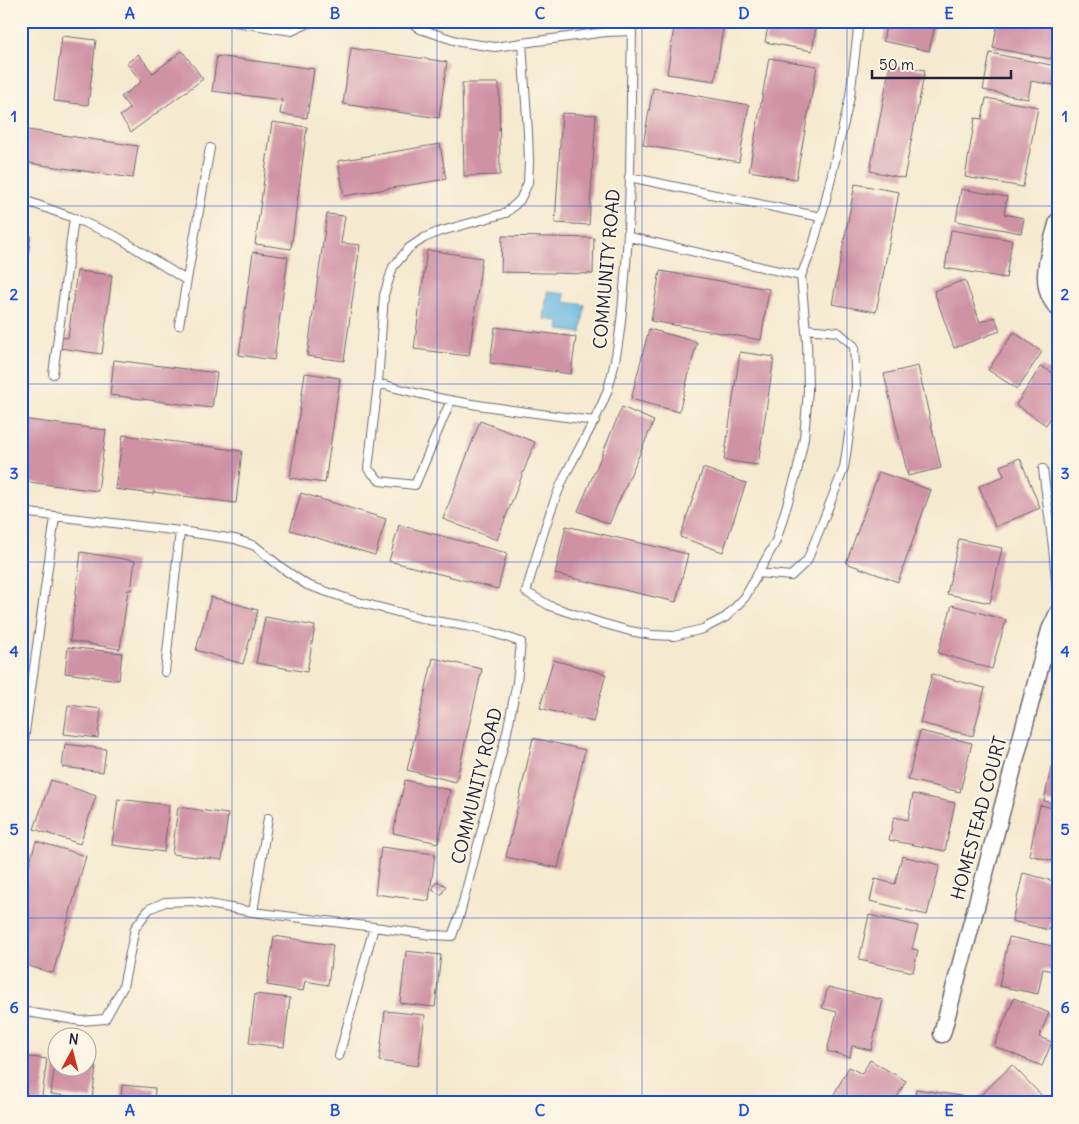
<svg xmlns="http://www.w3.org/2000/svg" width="1079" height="1124" font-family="Delius,sans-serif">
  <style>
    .water { fill: #66b7e1; stroke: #446c8e }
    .building { fill: #cf91a4 }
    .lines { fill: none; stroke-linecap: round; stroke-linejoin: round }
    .lane-casing { stroke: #6c686f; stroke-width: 10 }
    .street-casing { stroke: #6c686f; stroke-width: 19 }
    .lane { stroke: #fff; stroke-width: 8 }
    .street { stroke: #fff; stroke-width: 16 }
    .grid { fill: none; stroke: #1d4ed8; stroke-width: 1; stroke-opacity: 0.55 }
    .labels { text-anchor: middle; stroke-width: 4; stroke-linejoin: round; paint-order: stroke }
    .street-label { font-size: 18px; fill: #22223b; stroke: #fcf5e5 }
    .neatline { fill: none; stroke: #1d4ed8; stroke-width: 2 }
    .grid-label { font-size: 16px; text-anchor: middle; font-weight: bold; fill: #1d4ed8 }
  </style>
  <rect width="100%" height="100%" fill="#fcf5e5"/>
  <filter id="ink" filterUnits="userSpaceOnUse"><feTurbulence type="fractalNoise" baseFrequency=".02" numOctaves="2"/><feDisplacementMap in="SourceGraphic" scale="10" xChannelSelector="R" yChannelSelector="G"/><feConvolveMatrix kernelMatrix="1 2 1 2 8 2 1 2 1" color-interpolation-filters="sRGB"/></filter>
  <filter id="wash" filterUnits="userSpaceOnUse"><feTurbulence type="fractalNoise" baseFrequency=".0096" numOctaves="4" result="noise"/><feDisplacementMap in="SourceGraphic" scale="20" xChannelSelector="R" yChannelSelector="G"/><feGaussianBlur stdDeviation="1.12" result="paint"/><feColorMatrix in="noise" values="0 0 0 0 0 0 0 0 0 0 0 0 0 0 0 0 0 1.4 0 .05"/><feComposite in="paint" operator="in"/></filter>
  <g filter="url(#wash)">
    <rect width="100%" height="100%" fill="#f5e9cf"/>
    <path class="water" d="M547,292L565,294L564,302L585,305L581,333L559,330V321L544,319Z"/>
    <g id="blocks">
      <path class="building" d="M675,21H724L715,81L667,74Z
        M769,21H817L812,51L765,42Z
        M887,21H936L929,51L883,41Z
        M998,21H1049L1058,23L1051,59L993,48Z
        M62,36L96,40L88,105L54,101Z
        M351,48L447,62L439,118L343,104Z
        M182,51L203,79L131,132L120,116L130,109L121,97L141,82L127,63L138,54L153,73Z
        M990,53L1056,66L1053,85L1031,81L1028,99L983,90Z
        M217,56L314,69L307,118L280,114L282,100L212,91Z
        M769,58L817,66L796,179L749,171Z
        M890,64L925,70L904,178L870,171Z
        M462,83H499L500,175L464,176Z
        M653,88L749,105L739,162L643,145Z
        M986,98L1038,107L1023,187L965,177L975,118L982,119Z
        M562,113L596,115L589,225L555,223Z
        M272,122L307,127L291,249L255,244Z
        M21,129L138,146L133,178L21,162Z
        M440,144L446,179L344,196L338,161Z
        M855,184L899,192L876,312L832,304Z
        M961,189L1007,197L1004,214L1024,218L1021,233L956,221Z
        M327,214L345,216L341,243L360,245L344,361L307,356Z
        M951,230L1012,240L1006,278L945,268Z
        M21,234L31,235L22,299H21Z
        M502,236L594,238L593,274L501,272Z
        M427,250L482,258L469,356L414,349Z
        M253,252L288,257L274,360L239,355Z
        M77,271L112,275L102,354L59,348L61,337L68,338Z
        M660,271L769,289L761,340L651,321Z
        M965,280L980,322L995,317L1000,331L954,348L934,291Z
        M495,327L576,337L571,374L490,363Z
        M649,329L697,342L679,412L631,399Z
        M1014,332L1042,352L1017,389L988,370Z
        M740,352L774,357L758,465L724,460Z
        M114,360L217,373L212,408L110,395Z
        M918,366L941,468L908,476L884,374Z
        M1041,366L1058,376V406L1046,425L1016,405Z
        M305,373L340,378L325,483L290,478Z
        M622,407L654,421L609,524L578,511Z
        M21,419L106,430L98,491L21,481Z
        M1058,419V430L1053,427Z
        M480,421L535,442L497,540L443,519Z
        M123,435L242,451L236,503L153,492V494L115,489Z
        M1020,458L1040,508L995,527L979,486L1004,476L1000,466Z
        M703,468L746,483L723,552L680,537Z
        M879,472L931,490L898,582L846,563Z
        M301,493L386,519L375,555L290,530Z
        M399,525L507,553L498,589L389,561Z
        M566,526L688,554L676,602L555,574Z
        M959,539L1002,548L990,603L947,594Z
        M81,552L135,561L131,590H128L120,649L70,641Z
        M211,597L258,610L243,664L196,650Z
        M952,605L1006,620L992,669L938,653Z
        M265,617L315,626L307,672L256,663Z
        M68,647L122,653L119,680L65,673Z
        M433,658L482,669L456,782L407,770Z
        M553,660L606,674L593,722L540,708Z
        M932,674L985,688L973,736L920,723Z
        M68,705L101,709L98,738L64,734Z
        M920,731L972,743L960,792L908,780Z
        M533,738L585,750L558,868L506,857Z
        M65,744L106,749L103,772L62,767Z
        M1053,758L1058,759V804L1044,801Z
        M51,780L96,796L80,844L34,829Z
        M405,780L450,790L438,843L393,833Z
        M913,794L955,803L945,851L889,840L894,817L908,820Z
        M118,799L169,805L164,852L112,845Z
        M1040,805L1058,809V862L1029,855Z
        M178,807L228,814L222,860L172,854Z
        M36,841L86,856L53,973L21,964V893Z
        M381,847L435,854L429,901L375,894Z
        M902,856L940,865L927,915L870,901L875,879L895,884Z
        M1023,873L1058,882V908L1055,907L1049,930L1012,921Z
        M437,881L446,886L441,895L432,890Z
        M869,915L918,926L912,949L918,950L913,972L859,960Z
        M274,936L333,945L328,985L305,981L303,991L267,985Z
        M1009,937L1058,947V972L1043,969L1038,994L999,986Z
        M406,951L441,955L435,1007L400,1003Z
        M828,987L883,1000L871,1050L852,1046L850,1057L827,1051L837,1012L822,1008Z
        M255,994L290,998L284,1047L249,1043Z
        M1014,998L1049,1013L1039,1037L1052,1042L1042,1066L994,1046Z
        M385,1011L425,1015L418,1066L379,1061Z
        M21,1056L47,1059L41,1103H21Z
        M870,1060L906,1081L894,1103H829L849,1067L862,1074Z
        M55,1062L58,1063V1066H88L96,1067L92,1099L51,1094Z
        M1012,1065L1047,1101L1045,1103H979L976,1100Z
        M122,1085L155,1088L154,1103H121Z
        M916,1089L967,1097L966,1103H914Z"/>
    </g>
  </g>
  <g filter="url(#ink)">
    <use href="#blocks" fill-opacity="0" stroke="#6c686f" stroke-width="1"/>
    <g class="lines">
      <defs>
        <path id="lane" d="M228,21L292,31L307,24L309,21
          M410,21L420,29L460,42L495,47L522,43L606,32L632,31
          M634,21L632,31C630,113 632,195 625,277C622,315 619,352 608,389C597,421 577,450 563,480C547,516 537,555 526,592L550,606L598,622L630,631L652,635L674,636L703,629L726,617L745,597L776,541L797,472L804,438L808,390L807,342L801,276L812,249L825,203L850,97L859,21
          M522,43L528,133L529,162L528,183L520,200L506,213L438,232L424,238L409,248L393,267L384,295L378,383C448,404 522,411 595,421
          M629,177L821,217
          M21,199L71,217L116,236L186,280
          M629,237L801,276
          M179,325L210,148
          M53,374L74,218
          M378,383L368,469L380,481L415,485L451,400
          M1043,469L1053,547L1058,603
          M21,512L180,531L235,539L255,546L282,568L307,585L351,600L428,620L466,626L491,632L521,642L517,682L507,732L460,914L452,936L432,935L374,927L253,912L192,901L165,902L149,909L135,928L123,987L105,1019L81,1021L21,1011
          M758,573L791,576L807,561L844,468L856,387L854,346L838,332L806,329
          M165,672L180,531
          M21,680L32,681
          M21,761L55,517
          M253,912L268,818
          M339,1056L374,927"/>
        <path id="street" d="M1058,221C1051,248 1035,285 1058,308
          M942,1034L1050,630L1058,613"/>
      </defs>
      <use href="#lane" class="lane-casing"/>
      <use href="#street" class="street-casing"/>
      <use href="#lane" class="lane"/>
      <use href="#street" class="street"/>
    </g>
  </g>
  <path class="grid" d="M232,21V1103M437,21V1103M642,21V1103M847,21V1103M21,206H1058M21,384H1058M21,562H1058M21,740H1058M21,918H1058"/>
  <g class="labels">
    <g class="street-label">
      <text transform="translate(607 269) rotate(-85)" y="6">COMMUNITY ROAD</text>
      <text transform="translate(477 786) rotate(-76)" y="6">COMMUNITY ROAD</text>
      <text transform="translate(979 818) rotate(-75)" y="6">HOMESTEAD COURT</text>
    </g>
  </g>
  <rect width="1079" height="1124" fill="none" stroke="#fcf5e5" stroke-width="55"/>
  <g transform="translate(72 1052) rotate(7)"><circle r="24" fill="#fcf5e5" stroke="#a5a1a1"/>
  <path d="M0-4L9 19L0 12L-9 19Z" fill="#c8321e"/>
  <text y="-8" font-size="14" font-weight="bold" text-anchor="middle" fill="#22223b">N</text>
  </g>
  <path d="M872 70v8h139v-8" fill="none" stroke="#22223b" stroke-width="2.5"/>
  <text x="879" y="70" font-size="15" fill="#22223b" stroke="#fcf5e5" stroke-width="4" paint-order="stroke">50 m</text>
  <rect x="28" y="28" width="1024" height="1068" class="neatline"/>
  <g class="grid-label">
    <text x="130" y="19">A</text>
    <text x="335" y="19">B</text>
    <text x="540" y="19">C</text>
    <text x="744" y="19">D</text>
    <text x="949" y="19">E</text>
    <text x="14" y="122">1</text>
    <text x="1065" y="122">1</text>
    <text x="14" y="300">2</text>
    <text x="1065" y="300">2</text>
    <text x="14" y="479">3</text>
    <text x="1065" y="479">3</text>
    <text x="14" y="657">4</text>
    <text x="1065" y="657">4</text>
    <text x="14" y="835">5</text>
    <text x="1065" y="835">5</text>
    <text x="14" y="1013">6</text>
    <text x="1065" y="1013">6</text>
    <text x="130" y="1116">A</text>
    <text x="335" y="1116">B</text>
    <text x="540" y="1116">C</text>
    <text x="744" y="1116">D</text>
    <text x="949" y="1116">E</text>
  </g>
</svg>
